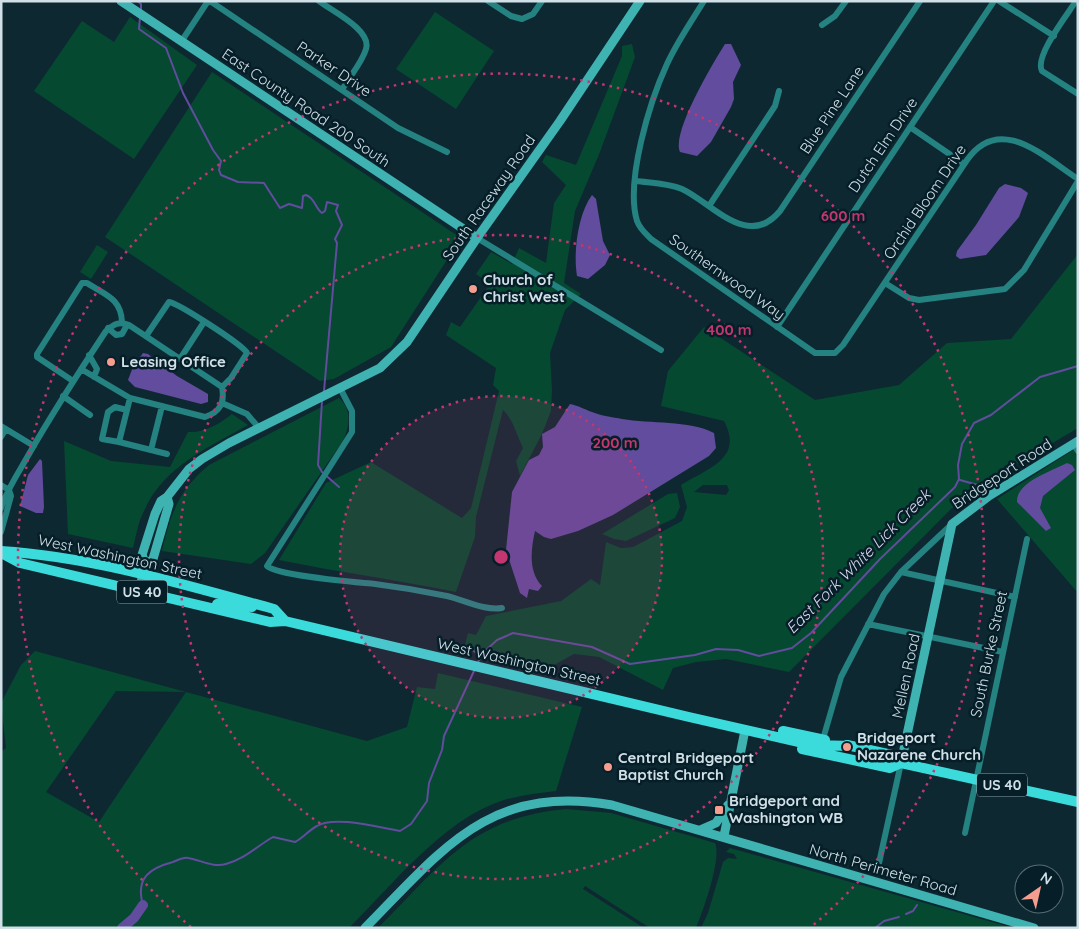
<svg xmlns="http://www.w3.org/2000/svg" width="1079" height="929" font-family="Quicksand,sans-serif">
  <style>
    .green { fill: #054931; fill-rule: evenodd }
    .water { fill: #614c9d }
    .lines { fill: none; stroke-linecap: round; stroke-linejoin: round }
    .stream { stroke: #614c9d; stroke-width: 2 }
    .river { stroke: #614c9d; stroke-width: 10 }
    .street { stroke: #248281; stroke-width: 6 }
    .secondary { stroke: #3fb3b2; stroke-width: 9 }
    .primary { stroke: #3adbda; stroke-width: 10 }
    .ring { fill: none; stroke: #c43670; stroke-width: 2.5; stroke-dasharray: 2.5 5 }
    .poi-dot { fill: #f59d8e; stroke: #051e28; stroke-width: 2 }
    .labels { text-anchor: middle; stroke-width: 5; stroke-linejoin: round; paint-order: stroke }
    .shield { fill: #051e28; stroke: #94a6ae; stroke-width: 1 }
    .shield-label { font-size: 14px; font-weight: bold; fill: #d1e0e7 }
    .street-label { font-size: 15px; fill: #d1e0e7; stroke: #051e28 }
    .poi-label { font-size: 15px; font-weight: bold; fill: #d1e0e7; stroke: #051e28; text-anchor: start }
    .water-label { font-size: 16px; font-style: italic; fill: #dad6ed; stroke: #051e28 }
    .centre { fill: #c43670; stroke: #051e28; stroke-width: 2.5 }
    .ring-label { font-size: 15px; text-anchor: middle; font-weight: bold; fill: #c43670; stroke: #051e28; stroke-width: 5; stroke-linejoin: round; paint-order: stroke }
  </style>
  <rect width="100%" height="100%" fill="#0e2832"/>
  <path class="green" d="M435,12L494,51L456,109L396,69Z
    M130,17L197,65L134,159L34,91L82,21L114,42Z
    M632,44L635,57L600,152L575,211L564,283L581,294L565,310L550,353L552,390L551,411L542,434L520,476L516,461L523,448C517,436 513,419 503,410L476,517L475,537L456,592C397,580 338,572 279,560L326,483L371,462L462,518L471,508L499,391L493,385L496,368L446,335L451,322L460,327L490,284L476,274L491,252L512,264L519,248L546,263L554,203L566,185L542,162L546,155L576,165L622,56V46Z
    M212,72L461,238L391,347L334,379L320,381L105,237Z
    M97,245L108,252L91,279L80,272Z
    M1078,254V428L995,477L951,509L789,672L726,659L696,662L673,668L663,690L599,657L574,654L547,669L473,652L464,648L468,633L476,635L486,616L561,601L591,579L600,585L606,542L621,548L633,547L682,521L687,507L681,485C708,468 744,459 724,421L661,406L668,371L704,327L815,400L899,385L947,343L1011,339ZM703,485H727L729,490L726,495L694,492Z
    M339,398C353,410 349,427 343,441L265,553L251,564L162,551C171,513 178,491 209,465Z
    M232,414L248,425C209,447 163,467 144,511C138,522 136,536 133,548L68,534L64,441L111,461L170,467L188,432C205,433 219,424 232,414Z
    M1078,447V593L997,499Z
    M677,493L680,507L675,518L626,541L614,539L602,534L668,494Z
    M35,651L367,741L407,727L417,687L435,689L438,673L582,707L556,791C539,793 521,795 504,800C445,818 392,885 349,928H1V752L6,748L1,703L21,665ZM116,691L186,692L99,822L46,792Z
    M566,809L611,813L715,843C722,858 703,911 696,928H650L585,886L583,889L644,928H378C441,865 471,818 566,809Z
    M730,848L1013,928H701L708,913L723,862L728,858L737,859L734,854L726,852Z"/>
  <path class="water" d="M725,44H731L741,65L733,82L734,99L731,107L711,142L697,156L680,152C671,133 713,63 725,44Z
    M1005,184L1021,188L1028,193L1019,217L986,255L960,259L956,256L957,251L976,225L999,188Z
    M592,195L596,199L603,241L610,255L605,265L588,279L577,276C573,252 578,214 592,195Z
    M143,353L148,354L177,376L208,394V402L201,404L135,387L128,380L133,367Z
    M570,404C579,406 584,409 592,412C601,416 613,417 622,419C650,424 689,420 714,433L716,448L709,456L613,515L578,531L551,539L544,537L535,531C531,550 528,571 542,586L538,591L529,589L527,598L520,593L506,550L512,492L529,460L539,455L543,447L542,434L555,427Z
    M40,459L42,461L44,507L43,513H36L20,506L28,475Z
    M1067,463L1072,465L1075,470L1043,496L1040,508L1051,528L1046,531L1017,502C1016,482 1052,471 1067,463Z"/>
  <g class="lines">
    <path class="stream" d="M137,1L141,4V9
      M140,17L139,29L166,48L183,93L213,150L221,161L219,170L221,175L238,182L264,183L280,208L289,204L302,208L303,196L306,195C315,198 315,208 322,213L325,211L327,202L338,205L336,211L342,225L335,239L337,243L324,391
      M322,401L318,465L322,472L339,487
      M960,480L992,489
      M465,645L481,656
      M478,662L483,653L497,640L513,633L592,647L630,664L695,655L716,649L738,650L759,656L792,648L811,633L880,559L955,487L959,479L958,465L962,444L974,423L991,415L1040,377L1078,366
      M143,905C135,878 150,868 173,862C178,860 184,857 188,858C201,860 213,868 226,864C245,859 257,846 273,837L295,842C303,838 309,830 317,826C335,815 380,828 400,831L411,824L427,801L429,783L442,750L444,736L474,671
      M906,914L913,911L917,905
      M875,928L884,921L899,917"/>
    <path class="river" d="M122,928L134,918L143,905"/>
    <path class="street" d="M210,1L398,128L447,152
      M319,1C332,11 372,30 366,49C362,63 349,77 342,90
      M488,1L511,16L522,19L533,14L542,1
      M704,1C691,22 677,42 667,64C650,101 625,181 637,221C640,229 645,233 651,239L815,353H835L843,345L967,160C1000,113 1044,157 1078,179
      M999,1L1054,36
      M1076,1C1067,15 1034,57 1042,71L1078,94
      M822,25L835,16L846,1
      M181,42L208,1
      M910,127L964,164
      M636,181C652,183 668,183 682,189C712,203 748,250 780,211L920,1
      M709,206L775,106L779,91
      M477,238L661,350
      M885,283L909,298L919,300L1005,289L1024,270L1078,181
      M777,327L994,1
      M108,328L116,335L122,334L127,325
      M146,336L169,302C178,303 243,345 247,353L231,378L222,387
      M89,355L97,369L94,377
      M180,359L204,322
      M73,381L37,357V354L82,283H87C105,295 121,298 122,322
      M340,388L352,411V432L267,566C278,576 356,582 375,584C399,587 423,591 447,596C464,600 485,611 502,608
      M63,396L90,415
      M130,398L119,442L167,454
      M222,403L247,414L259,428
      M1,426L34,446
      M1,437L6,429
      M119,442L102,439L108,412L115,407L127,410
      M1073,444L1078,451
      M151,450L162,406
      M1,485L9,490
      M1,508C7,489 19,472 29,454C53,412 79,372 106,331C114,324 119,321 129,325L222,387C225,403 220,412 205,417L130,398L81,369
      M1,532L11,496L9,490
      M901,572L1015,597
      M868,624L1003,652
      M823,739L841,677L884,594L901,572L952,524
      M965,833L1027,539
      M879,863L901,763"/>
    <path class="secondary" d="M121,1L477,238
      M146,565L153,559L169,504L167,497
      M138,592L146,565L142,555L155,514L161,501L167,497L189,469L202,459L229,443L380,368L407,342L477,238L560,121L640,1
      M901,763L952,524L989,496L1078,441
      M700,830L716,823L728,805
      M724,836L745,730
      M365,928C443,849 489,784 612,805L1034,928"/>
    <path class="primary" d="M1,551C94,557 185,585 274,609L285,621
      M1,553L20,563L270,622L285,621L689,717L812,745L853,746
      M217,604L252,607
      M783,731L825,740
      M847,745L892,755L901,763L1078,802
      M802,749L890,768L901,763"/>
  </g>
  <circle cx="501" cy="557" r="161" fill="#c43670" fill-opacity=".12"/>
  <g class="ring">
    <circle cx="501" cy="557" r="161"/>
    <circle cx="501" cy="557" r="322"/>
    <path d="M191 927A483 483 0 1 1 811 927"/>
  </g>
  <g class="poi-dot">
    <circle cx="473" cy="289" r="5"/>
    <circle cx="111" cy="362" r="5"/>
    <circle cx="847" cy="747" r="5"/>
    <circle cx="608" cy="767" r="5"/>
    <rect x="714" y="805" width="10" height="10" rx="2.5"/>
  </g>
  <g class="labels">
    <g class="shield">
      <rect x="117" y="580.5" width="50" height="23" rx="4"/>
      <rect x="977" y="773.5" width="50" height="23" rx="4"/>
    </g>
    <g class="shield-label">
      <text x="142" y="597">US 40</text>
      <text x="1002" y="790">US 40</text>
    </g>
    <g class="street-label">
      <text transform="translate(334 69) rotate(34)" y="5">Parker Drive</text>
      <text transform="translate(306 108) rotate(34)" y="5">East County Road 200 South</text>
      <text transform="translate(832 110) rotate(-56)" y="5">Blue Pine Lane</text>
      <text transform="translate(883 145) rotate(-56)" y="5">Dutch Elm Drive</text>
      <text transform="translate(489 198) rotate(-55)" y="5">South Raceway Road</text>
      <text transform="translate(925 202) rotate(-56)" y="5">Orchid Bloom Drive</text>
      <text transform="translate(727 277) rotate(35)" y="5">Southernwood Way</text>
      <text transform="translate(1002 474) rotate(-33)" y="5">Bridgeport Road</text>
      <text transform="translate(120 557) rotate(12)" y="5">West Washington Street</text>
      <text transform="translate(989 654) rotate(-78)" y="5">South Burke Street</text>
      <text transform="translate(519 662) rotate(13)" y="5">West Washington Street</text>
      <text transform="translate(906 676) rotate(-78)" y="5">Mellen Road</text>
      <text transform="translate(883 870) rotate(16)" y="5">North Perimeter Road</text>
    </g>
    <g class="poi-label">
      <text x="483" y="285">Church of<tspan x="483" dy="17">Christ West</tspan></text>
      <text x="121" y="367">Leasing Office</text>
      <text x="857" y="743">Bridgeport<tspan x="857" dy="17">Nazarene Church</tspan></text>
      <text x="618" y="763">Central Bridgeport<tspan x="618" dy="17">Baptist Church</tspan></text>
      <text x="729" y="806">Bridgeport and<tspan x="729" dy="17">Washington WB</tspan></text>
    </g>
    <g class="water-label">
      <text transform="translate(858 561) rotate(-45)" y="6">East Fork White Lick Creek</text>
    </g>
  </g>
  <circle cx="501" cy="557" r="8" class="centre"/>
  <g class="ring-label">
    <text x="843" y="221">600 m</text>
    <text x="729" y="335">400 m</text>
    <text x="615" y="448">200 m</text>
  </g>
  <rect width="1079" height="929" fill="none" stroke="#d1e0e7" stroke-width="5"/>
  <g transform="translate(1039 889) rotate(34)"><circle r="24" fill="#051e28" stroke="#576c74"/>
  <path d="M0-4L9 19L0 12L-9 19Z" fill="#f59d8e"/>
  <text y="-8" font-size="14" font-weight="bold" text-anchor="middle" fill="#d1e0e7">N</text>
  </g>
</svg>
